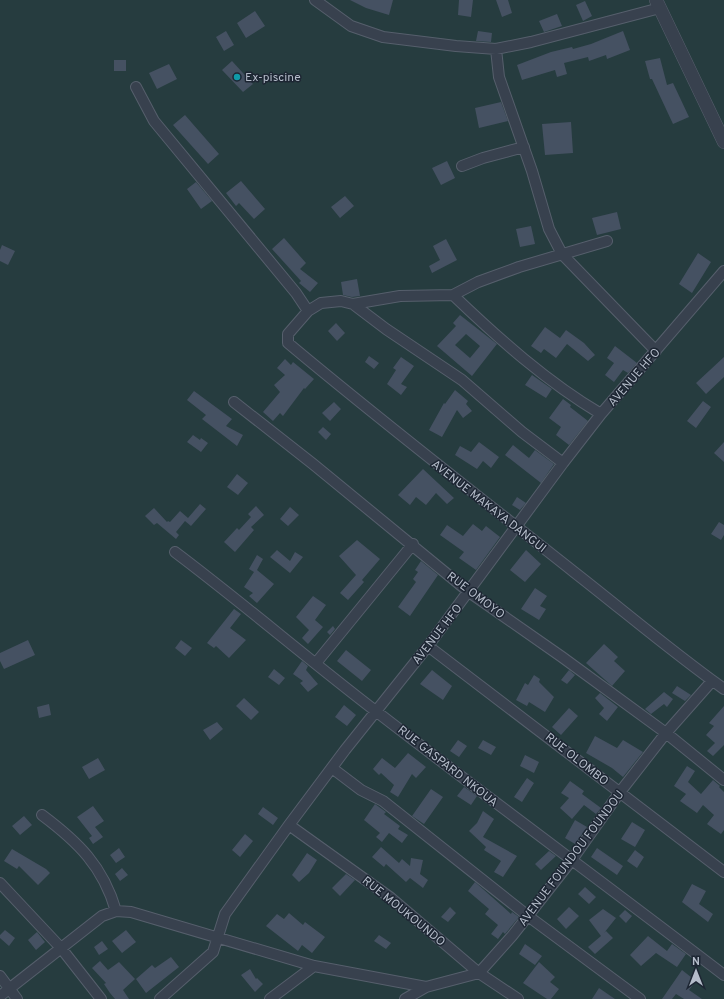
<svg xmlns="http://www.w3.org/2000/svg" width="724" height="999" font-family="Overpass,sans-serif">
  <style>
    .green { fill: #263c3f }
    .building { fill: #455162; fill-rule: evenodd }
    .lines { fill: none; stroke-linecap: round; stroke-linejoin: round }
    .minor-casing { stroke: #565f6c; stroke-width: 12 }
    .tertiary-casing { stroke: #565f6c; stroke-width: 14 }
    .minor { stroke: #38414e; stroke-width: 10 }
    .tertiary { stroke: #38414e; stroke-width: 13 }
    .culture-dot { fill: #0f9aa8; stroke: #1d2633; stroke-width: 1.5 }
    .labels { text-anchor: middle; stroke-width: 3; stroke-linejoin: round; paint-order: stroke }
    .poi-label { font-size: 12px; fill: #b4bcc9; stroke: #1d2633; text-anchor: start }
    .street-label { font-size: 12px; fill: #b4bcc9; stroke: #1d2633 }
  </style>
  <rect width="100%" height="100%" fill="#242f3e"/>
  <path class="green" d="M0,0H724V999H0Z"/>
  <path class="building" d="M350,0H393L389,15L366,8Z
    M459,0H473L471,17L458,15Z
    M496,0H508L512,13L502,17Z
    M585,1L592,16L583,21L576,5Z
    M255,11L265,26L246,38L237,23Z
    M557,14L562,26L544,32L539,21Z
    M226,31L234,45L224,51L216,37Z
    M478,31L492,33L491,42L476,41Z
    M623,31L630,50L607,59L606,55L589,61L588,57L564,63L567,74L557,77L555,70L522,80L517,65L551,52L572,47L573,49L591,44Z
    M660,58L667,85L673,83L689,117L673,124L652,79H650L645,61Z
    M114,60H126V71H114Z
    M232,61L253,84L243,92L222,70Z
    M169,64L177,79L157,89L149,73Z
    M501,102L508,121L479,128L475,108Z
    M185,115L219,154L208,164L173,125Z
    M571,122L573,153L545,155L542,124Z
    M447,161L455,178L441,185L432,168Z
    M241,181L265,209L254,219L239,203L236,206L226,193Z
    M196,182L212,201L201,209L187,189Z
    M345,196L354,206L340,218L331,207Z
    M617,212L621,229L597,235L592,218Z
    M531,226L535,244L520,247L516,229Z
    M284,238L306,263L300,269L318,283L310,292L299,283L301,281L272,249Z
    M446,239L457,260L432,273L429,266L440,260L433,246Z
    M2,245L15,251L8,265L0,261V250Z
    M698,253L711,262L692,293L679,284Z
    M357,279L360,296L352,297L343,295L341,282Z
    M460,315L497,344L472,376L437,346L456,326L453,323ZM466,334L480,346L470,358L455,345Z
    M336,323L345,333L337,341L328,331Z
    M545,327L560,338L566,330L584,343L595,355L588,361L567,344L556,358L544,349L541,353L531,346Z
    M615,346L637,363L628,373L623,370L614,382L605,375L614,363L607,358Z
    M369,356L379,363L374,369L365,362Z
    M401,357L414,366L401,384L407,387L401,395L387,384L396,370L393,368Z
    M724,357V377L706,394L696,383Z
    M285,359L291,365L293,362L314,379L305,389L304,388L283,416L280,413L273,421L263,412L280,392L274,385L285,375L277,368Z
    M532,375L552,389L546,398L525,385Z
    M455,390L468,401L466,404L472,411L463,418L457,410L442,437L429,430L444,403L445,404Z
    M194,391L232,419L226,426L243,435L237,446L202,419L206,415L187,400Z
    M563,399L571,405L570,407L588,421L569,445L556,435L561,427L549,418Z
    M703,401L711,407L696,428L687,421Z
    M334,402L341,409L330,421L322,413Z
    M323,427L331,434L326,440L318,432Z
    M193,435L200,440L201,438L208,443L201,452L187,442Z
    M479,442L499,457L491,468L483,461L477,469L455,455L460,446L471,452Z
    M724,442V462L714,453Z
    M513,445L529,458L535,450L554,464L541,483L505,455Z
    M423,469L454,498L447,504L436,493L426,505L416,497L410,505L398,495Z
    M237,474L248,483L238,495L227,487Z
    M517,497L526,503L520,510L512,505Z
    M200,504L206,509L191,526L185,521L176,532L179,535L176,539L157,523L154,525L145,516L154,508L167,522L168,521L170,522L180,511L188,518Z
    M256,506L264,515L251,527L254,530L235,552L224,542L237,528L239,530L251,517L248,514Z
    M290,507L299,515L288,526L280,519Z
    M719,522L724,525V535L721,540L711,534Z
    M473,524L482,531L486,526L500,537L476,570L459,558L464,552L440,535L447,525L463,536Z
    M357,540L380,559L362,580L364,582L348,600L340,593L356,575L339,556Z
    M277,550L290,561L295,552L303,557L290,573L270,557Z
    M526,550L541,564L525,582L510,570Z
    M257,555L263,559L257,570L274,584L257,603L249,596L253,593L244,587L254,572L249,569Z
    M421,561L438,575L410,616L398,607L416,582L413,579L418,572L415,570Z
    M535,588L547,596L540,606L546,609L539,620L521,609Z
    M313,596L326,605L315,620L323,627L308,644L302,638L309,630L296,617Z
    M234,609L241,614L230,628L246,640L229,658L216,646L214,648L207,643Z
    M333,626L335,629L330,635L327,632Z
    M28,640L35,655L4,669L0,661V653Z
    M181,640L192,648L185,656L175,648Z
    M604,644L618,657L614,661L625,671L612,686L586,663Z
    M346,650L371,670L362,681L337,661Z
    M302,661L308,666L306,670L318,684L308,692L300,683L303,681L293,674Z
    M274,669L285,678L279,685L268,677Z
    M432,670L452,686L443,700L420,684Z
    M569,670L575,675L567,684L561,680Z
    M534,675L540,679L539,682L554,697L545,712L529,702L527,706L516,700L525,683L528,685Z
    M677,686L691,695L685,701L672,693Z
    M664,692L673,699L667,707L664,704L651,714L645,709Z
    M600,693L618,707L607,721L599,714L604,708L595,698Z
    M244,698L259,712L251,720L236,706Z
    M49,704L51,715L39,718L37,707Z
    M344,705L356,715L347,726L335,717Z
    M724,706V745L713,756L707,751L715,743L706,735L714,726L709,723Z
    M569,708L578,716L561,735L552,727Z
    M217,722L223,729L210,740L203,730Z
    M595,736L617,748L623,740L643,752L623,777L612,768L586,753Z
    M458,740L467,746L459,757L450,751Z
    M483,740L496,747L491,755L478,748Z
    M408,753L426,767L416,778L412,774L398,797L390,792L394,785L381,773L379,775L373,769L382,758L395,768Z
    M525,755L539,762L534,773L520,766Z
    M98,758L105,770L89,779L82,767Z
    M687,766L695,771L688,782L701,794L713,780L720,786L719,787L724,792V830L721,834L707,824L714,815L703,805L697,813L680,801L686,794L674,786Z
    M527,778L534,783L522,802L514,797Z
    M570,781L584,791L582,794L601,808L596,814L584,805L572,819L560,808L569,798L561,793Z
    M464,787L477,796L471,805L457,796Z
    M431,789L443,797L424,824L412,816Z
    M375,804L386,812L384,814L400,826L398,829L408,835L402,843L389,833L382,842L376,837L380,833L364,820Z
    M93,806L104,821L95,827L103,837L93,844L89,838L92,836L77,817Z
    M263,807L278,818L273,825L258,814Z
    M483,811L494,819L483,837L517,856L503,877L494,872L501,861L484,850L486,847L469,831L477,823Z
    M24,816L32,825L20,835L12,826Z
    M575,820L587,827L575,844L565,838Z
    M632,822L645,830L635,847L621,839Z
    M245,834L253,841L240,857L232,850Z
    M381,847L399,863L402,859L410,866L411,858L423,860L420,874L428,880L423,888L410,878L406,882L386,864L384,867L372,857Z
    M119,848L125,857L116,863L110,855Z
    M597,848L623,866L617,875L591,857Z
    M12,849L46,869L50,873L38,885L19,866L17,869L4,861Z
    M635,850L644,857L637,868L627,861Z
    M549,851L556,856L541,870L535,864Z
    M307,853L317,860L309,873L299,882L292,875Z
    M122,868L128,875L120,881L115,874Z
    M346,874L355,880L340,896L332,888Z
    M475,882L511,914L512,912L519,917L505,934L503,932L498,939L491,934L498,925L485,914L489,909L468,891Z
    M692,884L706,891L699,904L713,914L708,922L682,902Z
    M585,887L596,897L589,904L578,894Z
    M450,907L456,913L448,922L441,917Z
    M569,907L579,916L566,929L557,919Z
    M603,909L616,918L604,933L606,931L613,938L595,954L588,947L601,936L589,920Z
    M625,910L632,916L626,923L619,916Z
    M289,913L303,925L305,922L325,937L312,953L302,945L298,951L266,926L277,914L284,919Z
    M5,930L15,938L9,946L0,938V935Z
    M126,930L136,942L122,953L112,941Z
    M37,932L45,942L36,950L28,940Z
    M379,935L391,943L386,949L374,941Z
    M648,936L667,951L672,944L686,954L677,967L656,953L641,966L630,955Z
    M102,941L108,949L99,955L94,947Z
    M525,944L542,956L535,965L519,954Z
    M171,957L179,967L146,993L136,979L152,965L155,968Z
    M100,961L108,970L119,962L135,979L123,990L129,999H115L110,993L104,984L106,983L92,968Z
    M539,962L555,977L550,982L559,989L551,999H547L523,983Z
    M250,969L256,979L257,978L263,984L255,992L241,975Z
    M682,970L696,981L689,990L702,999H684L676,994L672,999H662Z
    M599,988L615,999H592Z"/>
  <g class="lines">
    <defs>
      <path id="minor" d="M315,0L351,26L383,37L456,46L496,49L531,42L660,8
        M496,49L499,77L532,171L549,229L562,254L656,351
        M136,87L154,121L296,293L308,311
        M462,166L483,158L524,147
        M453,295C499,339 547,382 601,414
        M353,304L400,296L453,295L478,282L519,267L607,241
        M234,402L313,464L469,592L562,657L666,733L724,780
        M563,463L522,432L462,380L386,329L353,304L341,301L321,303L308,311L288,334V343C381,421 478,496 574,572C624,611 672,652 724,689
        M175,552C244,604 309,660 377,712C492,801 609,887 724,975
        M428,646L724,872
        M316,663L413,544
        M332,768L361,790L383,801L528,916L640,999
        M42,815C78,842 103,866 116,911
        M289,825L391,898L479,973L518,999
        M0,883L61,948L101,999
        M0,976L17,999
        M0,996L102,916L116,911L131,912L314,966L426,987
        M160,999L213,952L225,914L289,825L345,750L428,646L563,463L601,414L724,271
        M270,999L314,966
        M405,999L426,987L479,973L512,936L571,861L620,792L666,733L712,681"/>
      <path id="tertiary" d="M656,0L724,142"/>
    </defs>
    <use href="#minor" class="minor-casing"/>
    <use href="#tertiary" class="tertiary-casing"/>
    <use href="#minor" class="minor"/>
    <use href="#tertiary" class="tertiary"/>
  </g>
  <circle class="culture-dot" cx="237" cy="77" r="4"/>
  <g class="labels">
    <g class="poi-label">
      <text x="245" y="81">Ex-piscine</text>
    </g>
    <g class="street-label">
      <text transform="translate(634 377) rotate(-49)" y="4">AVENUE HFO</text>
      <text transform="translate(489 506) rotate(38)" y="4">AVENUE MAKAYA DANGUI</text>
      <text transform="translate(476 595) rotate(37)" y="4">RUE OMOYO</text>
      <text transform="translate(437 634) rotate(-52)" y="4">AVENUE HFO</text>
      <text transform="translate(577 759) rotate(38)" y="4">RUE OLOMBO</text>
      <text transform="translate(448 766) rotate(38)" y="4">RUE GASPARD NKOUA</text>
      <text transform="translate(571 858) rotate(-53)" y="4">AVENUE FOUNDOU FOUNDOU</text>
      <text transform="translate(404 911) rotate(39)" y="4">RUE MOUKOUNDO</text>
    </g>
  </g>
  <g transform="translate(696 971)" stroke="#1d2633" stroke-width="3" paint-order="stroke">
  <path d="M0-3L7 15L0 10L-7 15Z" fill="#b4bcc9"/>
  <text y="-6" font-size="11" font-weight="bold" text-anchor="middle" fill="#b4bcc9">N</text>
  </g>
</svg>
